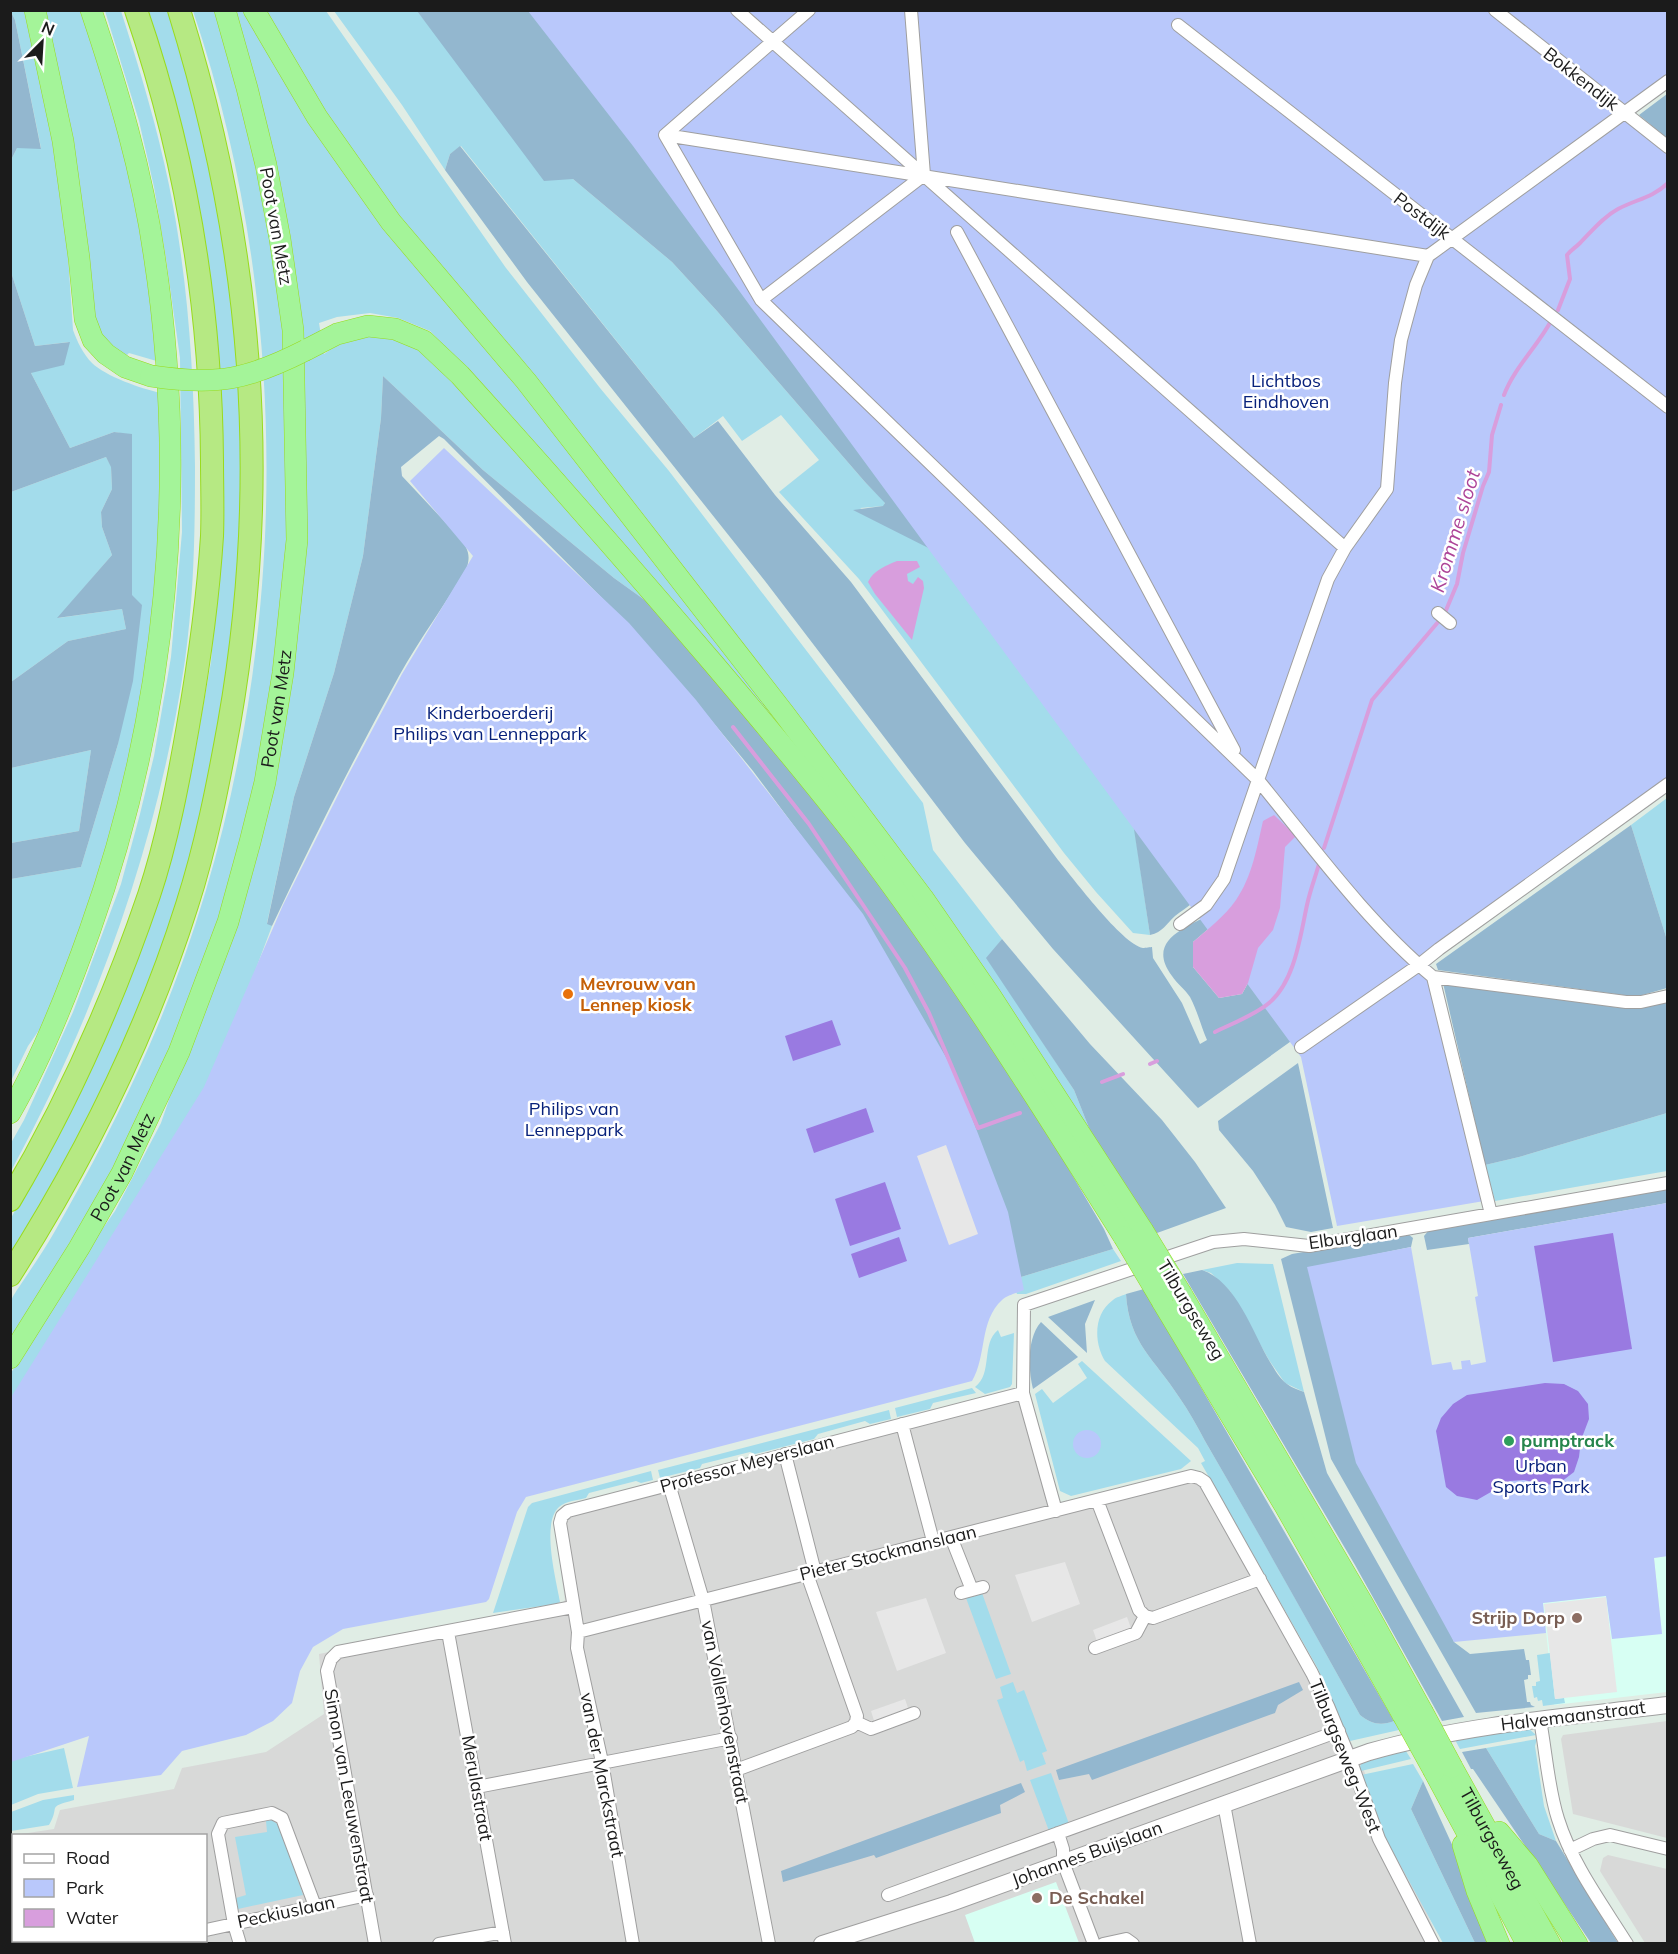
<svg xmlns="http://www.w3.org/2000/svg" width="1678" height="1954" font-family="Mulish,sans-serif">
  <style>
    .residential { fill: #d8d9d8 }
    .education { fill: #d7fff3 }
    .grass { fill: #a3dceb }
    .forest { fill: #93b7cf }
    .park { fill: #b9c8fb }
    .pitch { fill: #997ae1 }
    .parking { fill: #e7e7e7 }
    .water { fill: #d89edd }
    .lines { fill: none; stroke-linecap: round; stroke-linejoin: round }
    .stream { stroke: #d89edd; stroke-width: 4 }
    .minor-casing { stroke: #9f9f9f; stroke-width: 14 }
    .tertiary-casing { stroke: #9f9f9f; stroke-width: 18 }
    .trunk-casing { stroke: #99db1d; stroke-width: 22 }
    .motorway-casing { stroke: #99db1d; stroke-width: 24 }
    .minor { stroke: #fff; stroke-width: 12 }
    .tertiary { stroke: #fff; stroke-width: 16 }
    .trunk { stroke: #a4f499; stroke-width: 21 }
    .motorway { stroke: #b6e983; stroke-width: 22 }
    .trunk-bridge-casing { stroke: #99db1d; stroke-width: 22; stroke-linecap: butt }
    .trunk-bridge { stroke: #a4f499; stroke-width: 21 }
    .food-dot { fill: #e8710a; stroke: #fff; stroke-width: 2 }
    .leisure-dot { fill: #2e9e5b; stroke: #fff; stroke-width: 2 }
    .education-dot { fill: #8d6e63; stroke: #fff; stroke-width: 2 }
    .labels { text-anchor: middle; stroke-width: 5; stroke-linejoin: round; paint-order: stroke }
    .street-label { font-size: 18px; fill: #1b1b1b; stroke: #fff }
    .park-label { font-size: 18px; fill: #07217b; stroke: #fff }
    .food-label { font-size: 18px; font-weight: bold; fill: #c56008; stroke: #fff; text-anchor: start }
    .leisure-label { font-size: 18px; font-weight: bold; fill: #27864d; stroke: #fff; text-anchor: start }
    .education-label { font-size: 18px; font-weight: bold; fill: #785e54; stroke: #fff; text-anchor: end }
    .water-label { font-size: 20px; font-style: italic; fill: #ad4599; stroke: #fff }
  </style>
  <rect width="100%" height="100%" fill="#e0ede5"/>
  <path class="residential" d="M1028,1388L1059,1504L1203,1472L1353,1746L1440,1943H11L10,1836H13L14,1940H206V1836L15,1835L54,1829L60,1810L174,1789L182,1768L266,1752L324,1714L319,1654L560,1605L565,1600L554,1522L558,1513L566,1505Z
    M1667,1721V1838L1573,1814L1561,1739L1563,1735Z
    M1608,1855L1667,1869V1943H1645L1600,1871L1603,1858Z"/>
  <path class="education" d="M1667,1556V1692L1554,1705L1543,1603L1607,1595L1662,1633L1654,1558Z
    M1056,1882L1079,1943H975L965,1915Z"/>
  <path class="grass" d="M27,10L54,143L67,241L73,330C77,341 83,354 92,363C105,376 142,389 161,393V533L151,657L120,810L51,1013L28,1046L11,1081V879L81,867L118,744L132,595V435L114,432L70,448L31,373L69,342L35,346L11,272V160L17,148H41L15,20L11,12Z
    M42,11H83L99,57L134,189L160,362L129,353L127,355L110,347L96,327Z
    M105,11H121C139,67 157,126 169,185C188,277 194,373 195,467C195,531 194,596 185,660C159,839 97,1012 11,1171V1143L24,1120L73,1012L121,884L140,814L154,756L171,657L182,532L180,358L166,259L154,187L139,121Z
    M144,11H170L213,175L239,352L242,534L230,664L213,768L178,903L129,1033L78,1143L11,1258V1218L57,1135L180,824L193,764L211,662L222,535L221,409Z
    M193,11H216L258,166L286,333L287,538L276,671L257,779L221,919L172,1050L118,1164L11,1344C11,1331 7,1314 11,1302C12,1296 18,1289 21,1284C33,1266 45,1249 55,1231C90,1170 122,1108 150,1044C289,725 304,339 193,11Z
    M233,11H245L520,385L866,837L466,369L430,331L398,318L370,313L337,317L319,323L324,354C354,332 387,328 419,350C432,358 443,370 455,380L660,611L614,578L483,470L383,376L381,418L363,556L334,673L294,797L267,923L272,926L221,1062L11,1445V1373L86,1252L115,1211L161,1123L257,844L302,386Z
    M262,11H326L506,268L600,388L669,471L923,803L933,850L1002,939L997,946L1032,1026L1074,1090L1097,1148L976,964L398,217L324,114Z
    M334,11H417L445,46L573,179L672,262L717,311L865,482L885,502L884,506L860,508L976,572L1121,736L1150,935L1133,933L1096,892L1064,853L859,579L779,492L819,460L781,415L742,441L723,416L694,438L461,146L450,154L445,170L402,105Z
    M106,457L111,466L112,489L101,512L102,527L112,555L58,618L122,609L126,629L68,641L11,682V492Z
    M91,750L79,831L11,843V768Z
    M1667,798V940L1631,825Z
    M1667,1113V1171L1495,1201L1485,1165L1519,1157Z
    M1113,1249L1121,1261L1026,1294H1017L1011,1280Z
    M1237,1263L1273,1264L1304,1392L1285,1383L1269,1360L1230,1291L1211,1273L1202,1270Z
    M1126,1294C1129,1344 1155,1359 1179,1397C1189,1411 1197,1426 1205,1441C1258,1531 1309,1623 1360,1715C1371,1724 1381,1726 1394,1721L1399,1730L1350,1741L1317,1667L1201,1463L1205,1461L1198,1448L1105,1361C1094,1343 1093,1314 1113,1300C1116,1297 1122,1296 1126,1294Z
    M998,1330L1001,1337L1014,1333L1012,1384L1010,1387L985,1394L975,1387C993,1374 981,1343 998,1330Z
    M1082,1361L1191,1461L1181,1469L1071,1496L1060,1491L1035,1394L1042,1389L1053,1403L1087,1378L1078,1364Z
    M972,1388L976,1393L933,1403L930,1409L897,1417L895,1408Z
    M889,1410L891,1419L870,1424L865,1421L818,1434L814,1439L755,1454L750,1452L702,1464L700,1468L660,1478L658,1470Z
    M651,1471L653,1480L641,1483L636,1481L589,1493L586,1498C578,1500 566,1501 559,1507C541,1523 556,1579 560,1602L556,1604L493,1613L528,1507L532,1503Z
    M982,1593L1011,1674L996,1679L966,1598Z
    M1550,1653L1555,1699L1564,1698L1565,1703L1543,1706L1542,1700L1538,1701L1537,1697L1534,1698L1532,1686H1536V1682L1540,1681L1537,1655Z
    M1013,1682L1017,1693L1024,1690L1047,1751L1042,1753L1046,1764L1027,1771L1024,1760L1020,1762L997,1700L1003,1698L1000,1687Z
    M1528,1728L1536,1735L1460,1749L1454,1738Z
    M1537,1739L1535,1746L1544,1806L1556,1841L1539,1834L1486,1748Z
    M64,1748L73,1788L38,1794L11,1805V1760Z
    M1404,1748L1411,1759L1361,1771L1359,1769L1362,1762Z
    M1413,1764L1423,1781L1411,1809L1475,1943H1443L1380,1828L1361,1775Z
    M1051,1773L1069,1824L1049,1831L1030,1780Z
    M74,1795V1800C45,1808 61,1805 49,1825L11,1831V1812L43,1800Z
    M272,1820L280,1826L303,1895L238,1909L236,1898L246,1895L235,1837L267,1832L266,1821Z"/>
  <path class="forest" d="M417,11H731L763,39L758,49L662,126L657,136L753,298L1213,744L1248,781C1238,812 1227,858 1209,885C1201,898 1187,907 1175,916C1166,924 1163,932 1150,935L1115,704L1063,648L976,572L853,510L883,506L885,503L865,482L717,311L672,262L573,179L544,181Z
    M11,12L15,20L41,149L17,148L11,160Z
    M1667,94V138L1639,115Z
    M460,146L694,438L718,421L775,495L851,582L1058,860C1073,878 1122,944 1143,948C1145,948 1151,947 1152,947L1153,958L1182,1003L1200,1044L1207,1040C1201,1026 1197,1010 1190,997C1185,989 1177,984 1172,976C1145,940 1187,927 1213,913L1220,919L1193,942V967L1219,998L1242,994L1248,983L1397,965L1201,1106L1198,1108L1195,1105L1053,949L965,843L765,581L527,282L445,170L450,154Z
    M11,272L35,346L70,342L64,365L31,373L70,448L114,432L132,434V595L142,605L133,681L118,744L81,867L11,879V843L79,831L91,750L11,768V682L68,641L126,629L122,609L57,618L112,555L102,527L101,512L112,489L111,467L106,457L11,492Z
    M383,376L483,470L614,578L660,611L750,719L882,886L1031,1105L1104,1229L1113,1249L1011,1280L803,838L753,771L693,698L601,597L444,439L439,436L401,467L402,476L460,538C467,548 471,554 467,567C446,604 420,638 399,676C354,758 312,841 272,926L267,924L294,797L334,673L363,556L381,418Z
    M1631,825L1667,940V988L1639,996L1623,995L1438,970L1436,964Z
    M1002,939L1090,1044L1162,1120L1195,1162L1226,1208L1157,1233L1150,1226L1097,1148L1074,1090L986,958Z
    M1443,983L1621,1008H1638L1667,1001V1113L1519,1157L1485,1165Z
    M1298,1063L1333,1228L1311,1232L1286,1227L1275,1205L1253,1171L1219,1130L1218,1121Z
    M1667,1189V1203L1468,1238L1469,1244L1427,1250L1424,1236L1429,1230Z
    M1408,1234L1413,1238L1411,1247L1308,1268L1454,1642L1470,1654L1524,1649L1526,1660H1529L1531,1675H1528V1679L1524,1680L1527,1702H1530L1531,1705L1535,1707L1476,1713L1331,1459L1281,1259L1292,1254Z
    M1202,1270C1236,1281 1253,1333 1270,1362C1275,1370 1280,1379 1287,1384C1292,1388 1299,1390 1304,1392L1327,1473L1464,1717L1442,1721L1355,1565L1183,1274Z
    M1144,1289L1394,1721C1381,1726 1371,1724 1360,1715C1309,1623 1258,1532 1205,1441C1197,1426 1189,1411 1179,1397C1155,1359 1129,1344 1126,1294Z
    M1095,1300L1085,1324L1087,1353L1048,1317Z
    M1041,1322L1078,1357L1033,1389C1028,1369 1027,1338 1041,1322Z
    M1299,1682L1303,1690L1278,1705L1275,1713L1092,1780L1089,1774L1059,1780L1056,1770Z
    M1486,1748L1539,1834L1556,1841L1618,1943H1591L1473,1769H1471L1462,1752Z
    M1423,1781L1497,1943H1475L1411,1809Z
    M1021,1783L1025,1792L1000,1805L1001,1813L876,1858L874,1855L783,1882L781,1871Z"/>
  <path class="park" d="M528,11H1667V89L1634,113L1668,139L1667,792L1429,963L1439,984L1490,1200L1337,1226L1301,1057L633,146Z
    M444,448L629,623L696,700L863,914L954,1071L1008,1212L1024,1290C1017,1293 1007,1295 1002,1300C979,1321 987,1356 972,1381L526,1497L517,1512L489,1599L486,1602L343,1629L313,1647L300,1671L292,1703L273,1721L246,1735L182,1751L161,1775L77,1787L89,1736L11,1762L10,1399L204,1087L283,905L345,781L402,674L473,556L410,481Z
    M1667,1203L1668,1556L1654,1558L1662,1634L1612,1639L1606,1596L1543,1603L1546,1633L1454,1642L1356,1463L1307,1267L1411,1247L1432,1365L1451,1362L1453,1370L1462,1369L1461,1361L1470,1360L1471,1365L1486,1362L1475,1297L1478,1296L1468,1238Z
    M1073 1444a14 14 0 1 1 28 0a14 14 0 1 1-28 0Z"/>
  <path class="pitch" d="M832,1020L841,1045L793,1061L785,1036Z
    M866,1108L874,1132L814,1153L806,1129Z
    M885,1182L901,1229L850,1246L835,1199Z
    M1613,1233L1632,1349L1553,1362L1534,1246Z
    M899,1237L907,1261L859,1278L851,1254Z
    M1545,1383L1564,1384L1578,1391L1588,1404L1589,1419L1581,1440L1579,1457L1574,1472L1561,1482L1547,1485L1524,1480L1510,1481L1477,1500L1457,1496L1446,1487L1436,1431L1441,1418L1453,1404L1467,1395Z"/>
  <path class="parking" d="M946,1145L978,1234L949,1245L917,1156Z
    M1065,1562L1080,1604L1032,1622L1015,1575Z
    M1606,1597L1617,1692L1555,1699L1544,1604Z
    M926,1598L946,1653L897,1671L876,1612Z
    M1127,1617L1133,1634L1099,1647L1093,1630Z
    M905,1699L910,1714L876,1727L871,1711Z"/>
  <path class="water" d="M897,561H917L920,567L907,574L908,581L913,584L918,577L923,581L924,588L912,640L875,594L868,582C874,570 885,566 897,561Z
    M1274,815L1296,836L1285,847L1280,908L1273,930L1258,948L1248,983L1242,994L1219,998L1193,967V942C1208,929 1224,917 1236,900C1252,877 1257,847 1263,821Z"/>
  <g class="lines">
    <path class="stream" d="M1558,310L1570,279L1567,255C1571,250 1575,248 1580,243C1592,231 1603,217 1618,209C1637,199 1652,198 1668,183
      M1504,395C1514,368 1537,347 1551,321
      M733,727L809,824L905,968L929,1013L978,1128L1020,1113
      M1324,848L1372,700L1444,615L1457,584L1463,553L1483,486L1489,472L1492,435L1501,405
      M1215,1032C1231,1024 1255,1015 1269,1003C1295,981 1300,937 1307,905C1310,891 1315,878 1319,864
      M1150,1064L1157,1061
      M1102,1082L1123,1074"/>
    <defs>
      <path id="minor" d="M737,10L1345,548
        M911,10L924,175
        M1495,10L1668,147
        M1178,25L1668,407
        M665,135L809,10
        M924,175L761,300L1258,780L1224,879L1206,905L1180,924
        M957,232L1234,750
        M761,300L665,135L1428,256
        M1438,613L1450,623
        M1433,977L1626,1002H1641L1668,996
        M1301,1047L1419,965L1439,949L1668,784
        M1491,1214L1433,977C1366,921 1313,847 1258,780L1328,579L1345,548L1387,489L1395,383L1401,340L1416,285L1428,256L1668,81
        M902,1424L933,1541
        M785,1454L815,1572
        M669,1484L703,1600L769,1944
        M1097,1500L1139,1610L1145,1616
        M1056,1511L1023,1393L1024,1305L1213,1242L1244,1239L1309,1246L1668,1183
        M951,1537L972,1590
        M807,1574L857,1716L856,1722
        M961,1593L983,1587
        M1145,1616L1153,1618L1260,1579
        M448,1632L505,1944
        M578,1632L1191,1476L1199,1478L1205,1482L1312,1673L1328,1706L1350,1759L1379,1839L1433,1944
        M1095,1648L1136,1633L1145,1616
        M1540,1720C1546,1752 1548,1788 1558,1819C1572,1864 1602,1904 1627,1944
        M736,1770L852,1727L856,1722L871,1729L914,1713
        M477,1787L731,1738
        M1224,1804L1250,1944
        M1058,1833L1063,1849V1862L1094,1944
        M1570,1850L1593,1839L1610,1835L1668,1849
        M888,1895L1339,1731
        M10,1901H14
        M206,1930L367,1895
        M58,1940L59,1944
        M109,1940L110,1944
        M160,1944L169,1940
        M240,1944L234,1924L218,1834L223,1823L272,1813L282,1818L315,1906
        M375,1944L327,1671L331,1659L338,1652L573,1607
        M439,1944L503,1932
        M633,1944L602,1762L577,1648L578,1632L560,1523L562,1516L568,1511L1023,1393
        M1103,1944L1126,1939L1133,1944"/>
      <path id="tertiary" d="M822,1944L951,1903L1369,1752C1467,1724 1567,1717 1668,1705"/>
      <g id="trunk">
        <path d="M35,10L63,141L79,258L85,319L93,340L106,354L125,367L151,376"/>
        <path d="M254,10L317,117L391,222L526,381L783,712L923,898L990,995L1143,1231"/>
        <path d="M306,350L337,334L368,326L395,329L424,341L460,375C546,470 630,566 713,663C763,722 812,780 859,841C955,968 1040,1103 1124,1237"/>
        <path d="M10,1113C43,1056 68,992 90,930C167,714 189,480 154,254C142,171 118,90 91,10"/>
        <path d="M1182,1295L1363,1604L1422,1711"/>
        <path d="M1162,1301L1285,1506L1403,1715"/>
        <path id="s1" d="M10,1358L79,1248L122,1173L179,1052L228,922L250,842L265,782L283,673L297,540L293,330L280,239L266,165L247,88L225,10"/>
        <path id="s2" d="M1452,1767L1550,1944"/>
        <path d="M1434,1771L1527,1944"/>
        <path d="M1499,1832L1528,1866L1577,1944"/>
        <path d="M1463,1845L1477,1891L1499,1944"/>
      </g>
      <path id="motorway" d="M10,1200C67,1104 113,1001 149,895C167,841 178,783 188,726C199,663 208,599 212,536C213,511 212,486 212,461C211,308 186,156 136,10
        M10,1275C84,1159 146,1035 187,905C206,846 218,785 229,724C272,479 253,248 179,10"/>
    </defs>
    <use href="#minor" class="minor-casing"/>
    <use href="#tertiary" class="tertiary-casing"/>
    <use href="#trunk" class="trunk-casing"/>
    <use href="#motorway" class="motorway-casing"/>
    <use href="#minor" class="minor"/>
    <use href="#tertiary" class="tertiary"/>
    <use href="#trunk" class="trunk"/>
    <use href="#motorway" class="motorway"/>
    <defs>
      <path id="trunk-bridge" d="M151,376C217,386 247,380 306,350
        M1143,1231L1182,1295
        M1124,1237L1162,1301
        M1422,1711L1452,1767
        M1403,1715L1434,1771"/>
    </defs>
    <use href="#trunk-bridge" class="trunk-bridge-casing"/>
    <use href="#trunk-bridge" class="trunk-bridge"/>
  </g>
  <circle class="food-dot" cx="568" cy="994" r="6"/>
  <circle class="leisure-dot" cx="1509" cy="1441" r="6"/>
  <g class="education-dot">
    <circle cx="1577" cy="1618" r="6"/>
    <circle cx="1037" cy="1898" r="6"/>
  </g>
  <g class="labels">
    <g class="street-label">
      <text transform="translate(1581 79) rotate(38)" y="6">Bokkendijk</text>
      <text transform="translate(1422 216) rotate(37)" y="6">Postdijk</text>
      <text transform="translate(276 226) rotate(80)" y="6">Poot van Metz</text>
      <text dy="6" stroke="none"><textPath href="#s1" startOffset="708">Poot van Metz</textPath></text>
      <text dy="6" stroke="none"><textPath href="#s1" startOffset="222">Poot van Metz</textPath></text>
      <text transform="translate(1353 1237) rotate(-8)" y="6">Elburglaan</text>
      <text transform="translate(1191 1310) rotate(59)" y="6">Tilburgseweg</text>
      <text transform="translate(747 1464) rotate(-15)" y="6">Professor Meyerslaan</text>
      <text transform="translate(888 1553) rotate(-14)" y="6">Pieter Stockmanslaan</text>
      <text transform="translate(725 1712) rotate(79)" y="6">van Vollenhovenstraat</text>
      <text transform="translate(1573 1716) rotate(-7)" y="6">Halvemaanstraat</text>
      <text transform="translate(1345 1756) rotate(68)" y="6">Tilburgseweg-West</text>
      <text transform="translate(602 1775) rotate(79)" y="6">van der Marckstraat</text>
      <text transform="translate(477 1788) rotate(80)" y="6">Merulastraat</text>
      <text transform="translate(349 1796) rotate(80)" y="6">Simon van Leeuwenstraat</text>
      <text dy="6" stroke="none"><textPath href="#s2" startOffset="82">Tilburgseweg</textPath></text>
      <text transform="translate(1087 1854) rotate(-20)" y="6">Johannes Buijslaan</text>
      <text transform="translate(286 1912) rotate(-12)" y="6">Peckiuslaan</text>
    </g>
    <g class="park-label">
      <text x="1286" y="387">Lichtbos<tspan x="1286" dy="21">Eindhoven</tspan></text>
      <text x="490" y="719">Kinderboerderij<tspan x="490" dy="21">Philips van Lenneppark</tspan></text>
      <text x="574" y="1115">Philips van<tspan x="574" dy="21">Lenneppark</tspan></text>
      <text x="1541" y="1472">Urban<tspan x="1541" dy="21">Sports Park</tspan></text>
    </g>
    <g class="food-label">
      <text x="580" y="990">Mevrouw van<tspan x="580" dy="21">Lennep kiosk</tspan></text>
    </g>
    <g class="leisure-label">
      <text x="1521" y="1447">pumptrack</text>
    </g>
    <g class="education-label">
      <text x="1565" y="1624">Strijp Dorp</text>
      <text x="1049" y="1904" text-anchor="start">De Schakel</text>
    </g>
    <g class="water-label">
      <text transform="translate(1455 531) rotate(-73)" y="7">Kromme sloot</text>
    </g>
  </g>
  <rect width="1678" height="1954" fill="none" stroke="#1b1b1b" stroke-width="24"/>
  <rect x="12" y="1834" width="195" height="108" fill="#ffffff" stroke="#a4a4a4" stroke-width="1.5"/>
  <rect x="24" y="1854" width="30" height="9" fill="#ffffff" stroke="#a4a4a4" stroke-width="1.5"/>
  <text x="66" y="1864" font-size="18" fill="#1b1b1b">Road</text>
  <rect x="24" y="1879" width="30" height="18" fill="#b9c8fb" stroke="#a4a4a4" stroke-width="1.5"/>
  <text x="66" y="1894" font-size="18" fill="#1b1b1b">Park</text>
  <rect x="24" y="1909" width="30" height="18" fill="#d89edd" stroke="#a4a4a4" stroke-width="1.5"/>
  <text x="66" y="1924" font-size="18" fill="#1b1b1b">Water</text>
  <g transform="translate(42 42) rotate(24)" stroke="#ffffff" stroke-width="4.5" paint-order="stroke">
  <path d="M0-4.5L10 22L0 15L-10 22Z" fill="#1b1b1b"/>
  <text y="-9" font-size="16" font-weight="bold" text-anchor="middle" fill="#1b1b1b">N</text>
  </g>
</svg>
